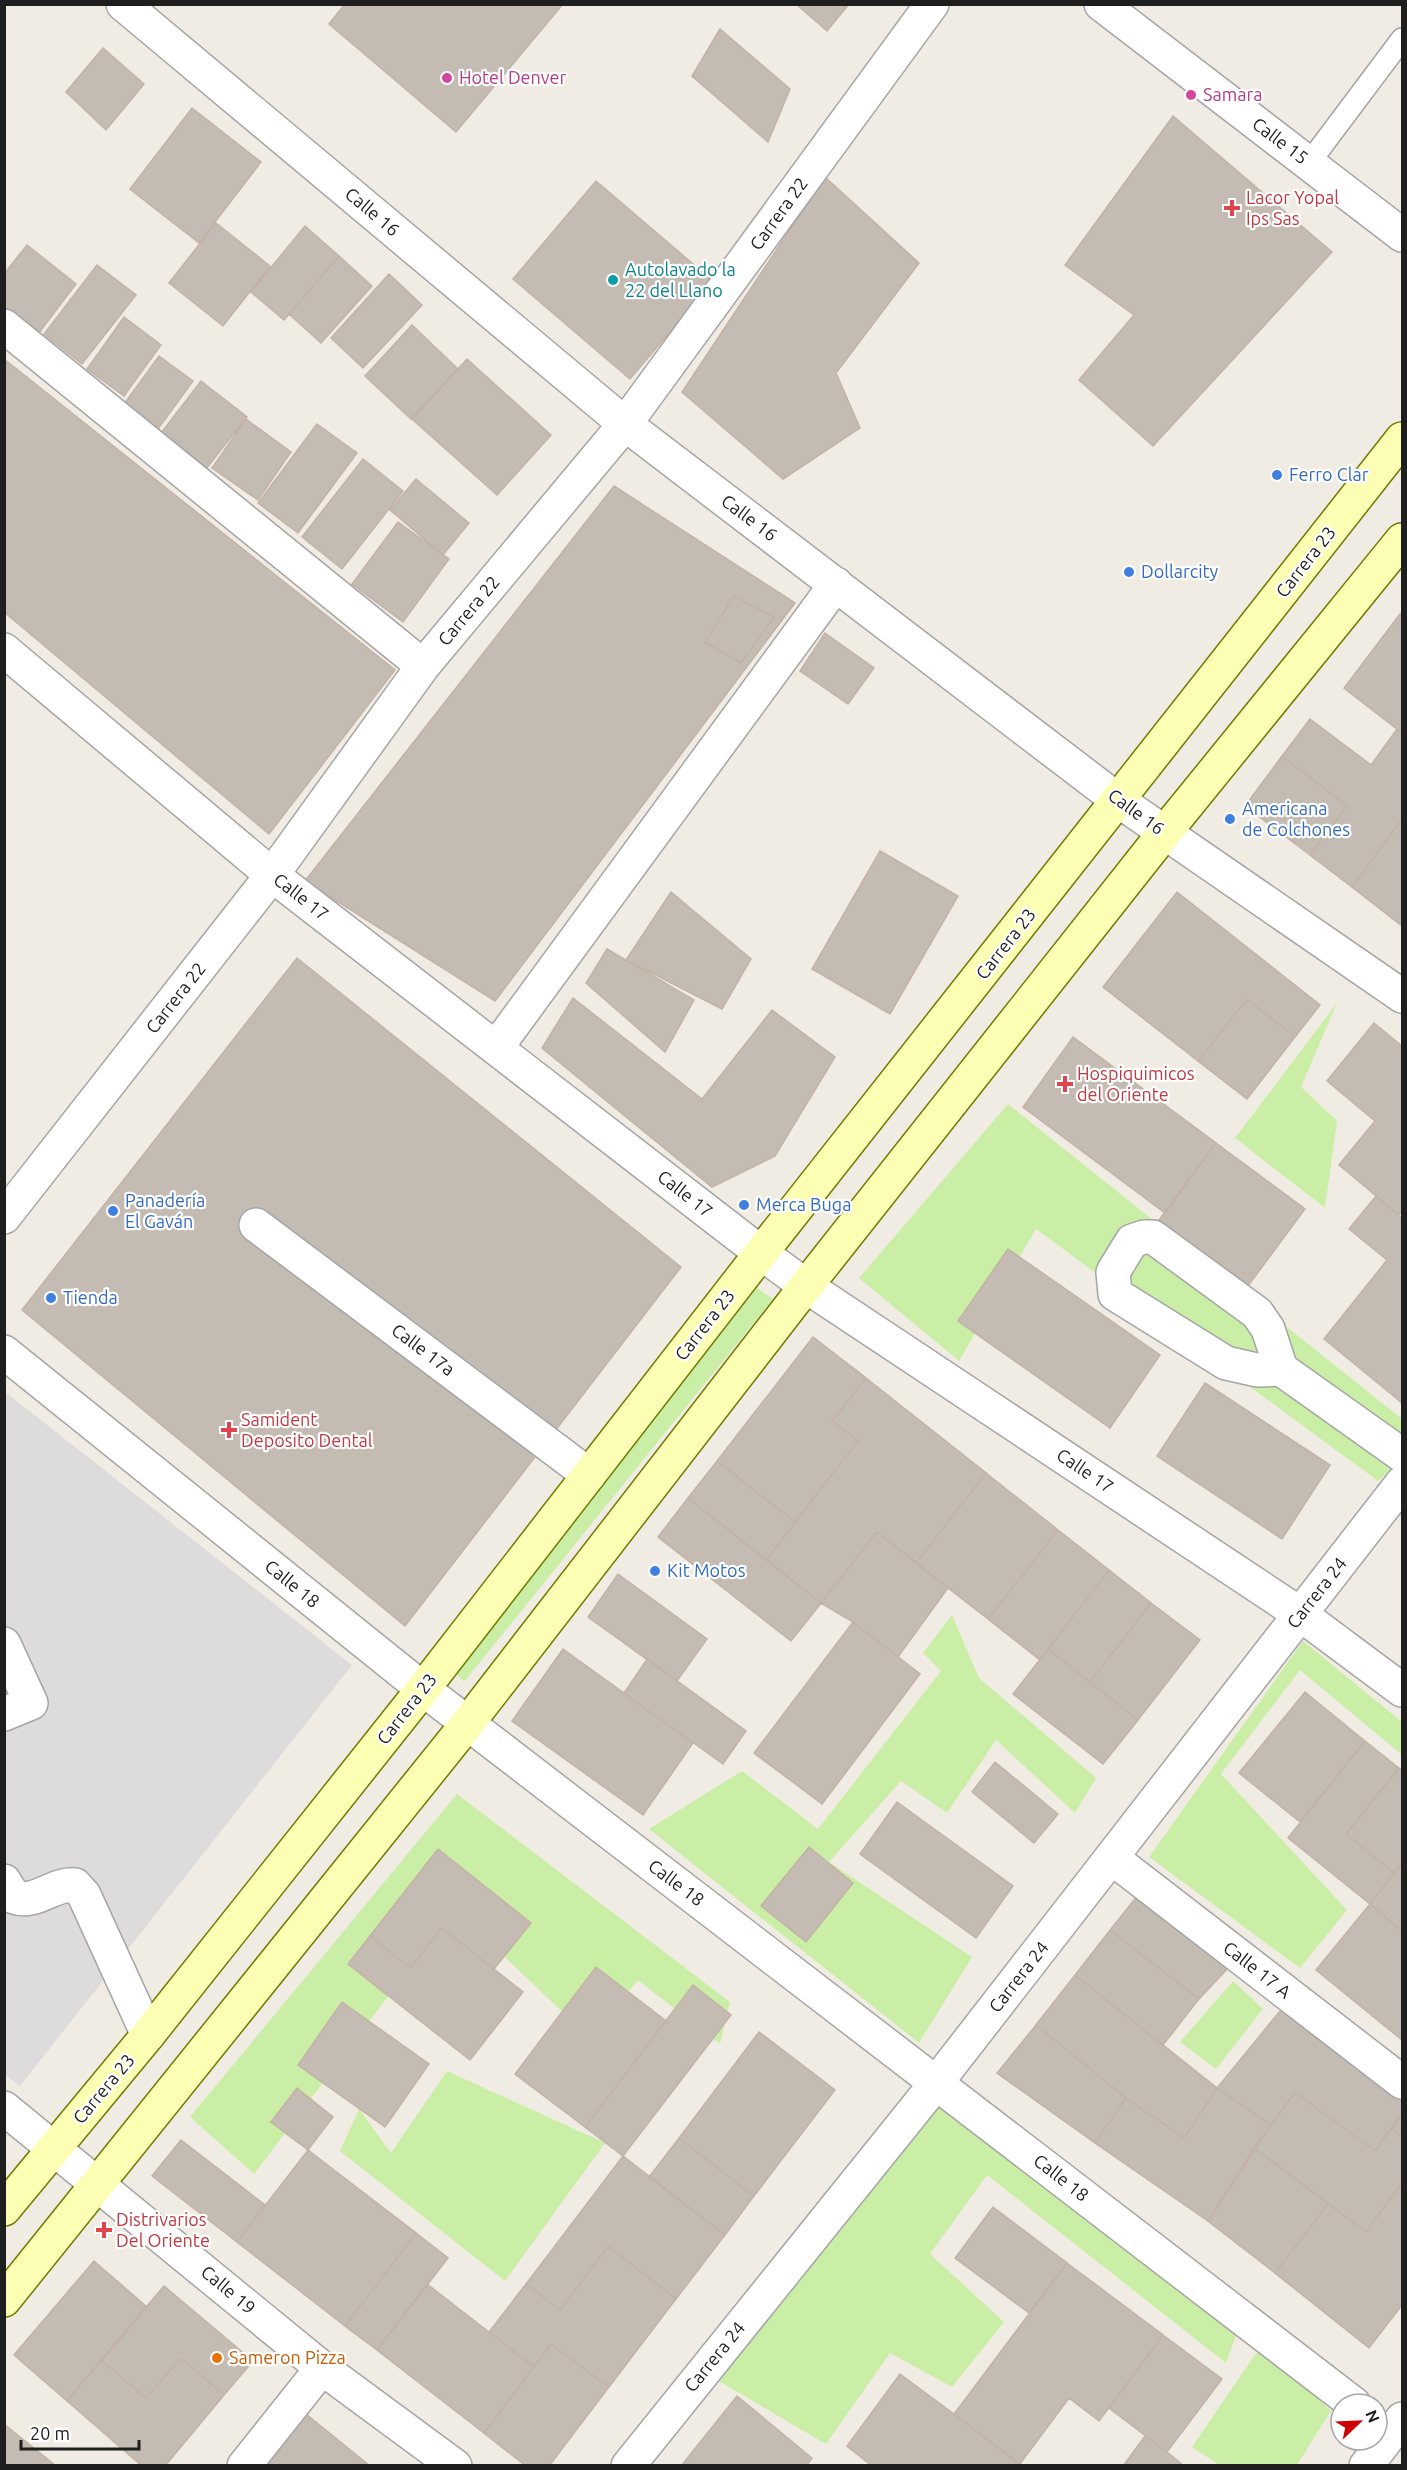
<svg xmlns="http://www.w3.org/2000/svg" width="1407" height="2470" font-family="Ubuntu,sans-serif">
  <style>
    .residential { fill: #dddbdb }
    .grass { fill: #cbeea6 }
    .building { fill: #c4bbb3; stroke: #c3b2a5; stroke-width: 1.5 }
    .lines { fill: none; stroke-linecap: round; stroke-linejoin: round }
    .lane-casing { stroke: #a5a5a5; stroke-width: 24 }
    .street-casing { stroke: #a5a5a5; stroke-width: 36 }
    .secondary-casing { stroke: #707b00; stroke-width: 36 }
    .lane { stroke: #fff; stroke-width: 21 }
    .street { stroke: #fff; stroke-width: 33 }
    .secondary { stroke: #fcfeb4; stroke-width: 33 }
    .hotel-dot { fill: #d1479c; stroke: #fff; stroke-width: 2 }
    .health-dot { fill: #e0444e; stroke: #fff; stroke-width: 2 }
    .culture-dot { fill: #0f9aa8; stroke: #fff; stroke-width: 2 }
    .shop-dot { fill: #3f7fe0; stroke: #fff; stroke-width: 2 }
    .food-dot { fill: #e8710a; stroke: #fff; stroke-width: 2 }
    .labels { text-anchor: middle; stroke-width: 4.5; stroke-linejoin: round; paint-order: stroke }
    .hotel-label { font-size: 18px; fill: #b23c85; stroke: #fff; text-anchor: start }
    .street-label { font-size: 18px; fill: #1e1e1e; stroke: #fff }
    .health-label { font-size: 18px; fill: #be3a42; stroke: #fff; text-anchor: start }
    .culture-label { font-size: 18px; fill: #0d838f; stroke: #fff; text-anchor: start }
    .shop-label { font-size: 18px; fill: #366cbe; stroke: #fff; text-anchor: start }
    .food-label { font-size: 18px; fill: #c56008; stroke: #fff; text-anchor: start }
  </style>
  <rect width="100%" height="100%" fill="#f0ece4"/>
  <path class="residential" d="M4,1391L352,1665L20,2086L4,2074Z"/>
  <path class="grass" d="M1337,1003L1301,1087L1337,1121L1325,1208L1235,1138Z
    M1008,1104L1402,1419V1459L1378,1481L1036,1229L959,1361L859,1278Z
    M757,1288L773,1299L464,1682L454,1671Z
    M952,1615L979,1678L1096,1778L1075,1813L996,1740L947,1813L901,1781L829,1862L972,1957L919,2043L649,1829L742,1771L818,1829L941,1671L923,1653Z
    M1303,1641L1402,1722V1755L1300,1670L1221,1774L1347,1910L1300,1968L1149,1857Z
    M457,1794L730,2002L720,2044L638,1980L590,2038L454,1909L254,2174L190,2117Z
    M1233,1981L1263,2009L1216,2069L1180,2042Z
    M447,2071L605,2143L505,2281L340,2151L359,2109L391,2153Z
    M937,2105L1238,2330L1226,2363L987,2175L930,2254L1004,2322L952,2387L890,2353L826,2444L717,2380Z
    M1261,2346L1331,2411L1297,2465H1219L1192,2447Z"/>
  <path class="building" d="M345,4H563L456,132L329,24Z
    M796,4H849L827,31Z
    M720,29L790,89L768,142L692,76Z
    M103,48L144,84L106,130L66,92Z
    M192,108L261,162L199,243L130,189Z
    M1173,116L1332,252L1153,446L1079,380L1134,315L1065,265Z
    M825,177L919,263L836,373L860,428L783,479L682,392Z
    M596,181L713,281L630,379L513,279Z
    M216,223L270,266L223,326L169,283Z
    M305,226L339,256L284,320L251,292Z
    M27,245L76,284L39,333L4,306V274Z
    M339,256L372,286L321,343L289,314Z
    M97,265L136,295L82,364L44,334Z
    M389,274L422,305L363,368L331,338Z
    M124,317L161,345L124,396L87,369Z
    M412,325L458,369L411,419L365,376Z
    M159,356L193,381L158,429L124,404Z
    M4,359L395,670L269,834L4,612Z
    M467,359L551,435L497,495L412,419Z
    M201,381L247,417L206,469L161,433Z
    M246,419L291,452L258,500L212,468Z
    M317,424L357,453L298,533L258,503Z
    M363,459L403,491L342,569L302,537Z
    M416,479L469,523L443,555L390,510Z
    M614,486L795,603L495,1001L305,881Z
    M398,522L449,559L403,622L352,584Z
    M734,596L774,617L741,663L705,642Z
    M1400,614L1402,615V733L1344,688Z
    M825,633L874,668L848,704L800,671Z
    M1310,719L1371,765L1397,729L1402,733V819L1352,887L1310,855L1347,806L1282,756Z
    M1282,756L1347,806L1310,855L1245,806Z
    M1402,819V926L1352,887Z
    M880,851L958,896L890,1014L812,969Z
    M671,892L751,959L722,1009L626,960Z
    M1177,892L1320,1005L1295,1037L1247,999L1198,1061L1103,987Z
    M607,949L694,1000L665,1052L586,983Z
    M297,958L681,1267L405,1626L22,1310Z
    M573,998L702,1099L772,1010L835,1057L775,1156L712,1187L542,1048Z
    M1247,999L1295,1037L1247,1099L1198,1061Z
    M1374,1023L1402,1046V1211L1399,1215L1339,1165L1375,1121L1327,1081Z
    M1073,1037L1216,1143L1165,1213L1023,1107Z
    M1216,1143L1305,1209L1245,1290L1156,1224Z
    M1376,1196L1402,1218V1403L1324,1339L1387,1260L1349,1229Z
    M1008,1249L1160,1355L1110,1428L958,1321Z
    M813,1337L866,1378L832,1421L858,1441L795,1522L717,1461Z
    M866,1378L986,1473L916,1563L877,1532L821,1603L766,1560L858,1441L832,1421Z
    M1205,1383L1330,1465L1282,1539L1157,1456Z
    M717,1461L795,1522L766,1560L688,1498Z
    M986,1473L1058,1530L988,1619L916,1563Z
    M688,1498L821,1603L791,1641L658,1537Z
    M1058,1530L1109,1570L1040,1660L988,1619Z
    M877,1532L948,1588L898,1657L853,1622L821,1603Z
    M1109,1570L1151,1603L1090,1682L1048,1649Z
    M618,1574L707,1639L677,1681L588,1617Z
    M1151,1603L1200,1640L1138,1720L1090,1682Z
    M853,1622L920,1674L822,1804L754,1753Z
    M563,1649L693,1743L643,1815L512,1721Z
    M1048,1649L1138,1720L1103,1764L1013,1694Z
    M647,1659L746,1731L723,1764L624,1693Z
    M1305,1692L1365,1741L1300,1822L1239,1773Z
    M1365,1741L1399,1768L1346,1834L1394,1873L1370,1904L1288,1838Z
    M995,1762L1058,1814L1034,1843L972,1792Z
    M1399,1768L1402,1771V1863L1394,1873L1346,1834Z
    M897,1802L1013,1886L976,1938L860,1854Z
    M809,1847L853,1883L806,1942L761,1906Z
    M438,1849L531,1923L494,1969L442,1928L410,1968L370,1936Z
    M1402,1863V1931L1370,1904Z
    M1142,1890L1232,1964L1199,1999L1110,1930Z
    M1370,1904L1402,1931V2040L1316,1970Z
    M442,1928L523,1992L470,2060L348,1964L370,1936L410,1968Z
    M1110,1930L1199,1999L1163,2045L1075,1975Z
    M596,1967L666,2021L585,2127L515,2074Z
    M1075,1975L1217,2088L1184,2138L1126,2098L1036,2025Z
    M693,1985L731,2015L623,2156L585,2127Z
    M1289,2000L1402,2089V2114L1375,2151L1295,2092L1271,2125L1217,2088Z
    M342,2002L429,2064L385,2127L298,2065Z
    M1036,2025L1126,2098L1095,2143L997,2073Z
    M759,2032L835,2090L754,2196L679,2138Z
    M297,2088L333,2117L308,2150L271,2122Z
    M1217,2088L1271,2125L1208,2221L1095,2143L1126,2098L1184,2138Z
    M1295,2092L1375,2151L1391,2128L1402,2137V2183L1366,2232L1254,2148Z
    M1402,2114V2137L1391,2128Z
    M679,2138L754,2196L725,2235L649,2177Z
    M181,2140L265,2205L237,2242L152,2176Z
    M1254,2148L1328,2204L1275,2273L1208,2221Z
    M308,2150L416,2233L345,2326L237,2242Z
    M623,2156L725,2235L676,2299L608,2246L560,2310L526,2284Z
    M1402,2183V2305L1369,2348L1275,2273L1328,2204L1366,2232Z
    M993,2207L1067,2263L1029,2313L955,2258Z
    M416,2233L448,2258L377,2350L345,2326Z
    M608,2246L676,2299L609,2387L551,2344L534,2367L489,2332L526,2284L560,2310Z
    M94,2261L147,2307L67,2401L14,2355Z
    M1067,2263L1163,2335L1099,2421L1069,2398L1020,2464L954,2414Z
    M427,2284L534,2367L484,2433L377,2350Z
    M164,2286L253,2361L224,2395L181,2358L146,2398L101,2360Z
    M1163,2335L1222,2379L1167,2452L1109,2408Z
    M551,2344L609,2387L549,2466H526L484,2433Z
    M181,2358L224,2395L165,2466H142L67,2401L101,2360L146,2398Z
    M900,2374L954,2414L1022,2466H872L847,2446Z
    M737,2396L812,2458L806,2466H681Z
    M306,2414L370,2466H265Z
    M4,2424L56,2466H4Z
    M1145,2436L1167,2452L1184,2466H1123Z"/>
  <g class="lines">
    <defs>
      <path id="lane" d="M1309,163L1402,39"/>
      <path id="street" d="M123,4L625,424L1119,801L1402,996
        M1101,4L1402,235
        M4,326L423,666
        M4,650L272,875L761,1253L806,1286L1300,1614L1402,1690
        M496,1048L836,584
        M4,1217L272,875L423,666L625,424L932,4
        M256,1225L589,1475
        M4,1352L423,1689L1354,2404
        M1281,1369L1257,1370L1226,1363L1115,1294L1113,1272L1132,1241L1144,1237H1153L1257,1313L1268,1329L1281,1369L1402,1455
        M4,1644L31,1703L4,1714
        M1112,1858L1402,2082
        M4,1881L14,1897C36,1905 53,1883 75,1885L84,1895L148,2035
        M4,2108L322,2368L455,2466
        M244,2466L322,2368
        M628,2466L937,2082L1402,1483
        M1366,2466L1402,2419"/>
      <path id="secondary" d="M4,2209L148,2035L423,1689L761,1253L1402,439
        M4,2300L467,1724L806,1286L1165,832L1402,540"/>
    </defs>
    <use href="#lane" class="lane-casing"/>
    <use href="#street" class="street-casing"/>
    <use href="#secondary" class="secondary-casing"/>
    <use href="#lane" class="lane"/>
    <use href="#street" class="street"/>
    <use href="#secondary" class="secondary"/>
  </g>
  <g class="hotel-dot">
    <circle cx="447" cy="78" r="6"/>
    <circle cx="1191" cy="95" r="6"/>
  </g>
  <g class="health-dot">
    <path d="M1229 199h6v6h6v6h-6v6h-6v-6h-6v-6h6z"/>
    <path d="M1062 1075h6v6h6v6h-6v6h-6v-6h-6v-6h6z"/>
    <path d="M226 1421h6v6h6v6h-6v6h-6v-6h-6v-6h6z"/>
    <path d="M101 2221h6v6h6v6h-6v6h-6v-6h-6v-6h6z"/>
  </g>
  <circle class="culture-dot" cx="613" cy="280" r="6"/>
  <g class="shop-dot">
    <circle cx="1277" cy="475" r="6"/>
    <circle cx="1129" cy="572" r="6"/>
    <circle cx="1230" cy="819" r="6"/>
    <circle cx="744" cy="1205" r="6"/>
    <circle cx="113" cy="1211" r="6"/>
    <circle cx="51" cy="1298" r="6"/>
    <circle cx="655" cy="1571" r="6"/>
  </g>
  <circle class="food-dot" cx="217" cy="2358" r="6"/>
  <g class="labels">
    <g class="hotel-label">
      <text x="459" y="84">Hotel Denver</text>
      <text x="1203" y="101">Samara</text>
    </g>
    <g class="street-label">
      <text transform="translate(1280 141) rotate(37)" y="6">Calle 15</text>
      <text transform="translate(372 212) rotate(40)" y="6">Calle 16</text>
      <text transform="translate(779 214) rotate(-54)" y="6">Carrera 22</text>
      <text transform="translate(749 518) rotate(37)" y="6">Calle 16</text>
      <text transform="translate(1306 562) rotate(-52)" y="6">Carrera 23</text>
      <text transform="translate(469 611) rotate(-50)" y="6">Carrera 22</text>
      <text transform="translate(1136 812) rotate(36)" y="6">Calle 16</text>
      <text transform="translate(301 897) rotate(38)" y="6">Calle 17</text>
      <text transform="translate(1006 944) rotate(-52)" y="6">Carrera 23</text>
      <text transform="translate(176 998) rotate(-52)" y="6">Carrera 22</text>
      <text transform="translate(685 1194) rotate(38)" y="6">Calle 17</text>
      <text transform="translate(705 1325) rotate(-52)" y="6">Carrera 23</text>
      <text transform="translate(423 1350) rotate(37)" y="6">Calle 17a</text>
      <text transform="translate(1085 1471) rotate(34)" y="6">Calle 17</text>
      <text transform="translate(292 1584) rotate(39)" y="6">Calle 18</text>
      <text transform="translate(1317 1593) rotate(-52)" y="6">Carrera 24</text>
      <text transform="translate(407 1709) rotate(-52)" y="6">Carrera 23</text>
      <text transform="translate(676 1883) rotate(37)" y="6">Calle 18</text>
      <text transform="translate(1257 1970) rotate(38)" y="6">Calle 17 A</text>
      <text transform="translate(1019 1977) rotate(-52)" y="6">Carrera 24</text>
      <text transform="translate(104 2089) rotate(-50)" y="6">Carrera 23</text>
      <text transform="translate(1061 2178) rotate(38)" y="6">Calle 18</text>
      <text transform="translate(228 2290) rotate(40)" y="6">Calle 19</text>
      <text transform="translate(715 2357) rotate(-51)" y="6">Carrera 24</text>
    </g>
    <g class="health-label">
      <text x="1246" y="204">Lacor Yopal<tspan x="1246" dy="21">Ips Sas</tspan></text>
      <text x="1077" y="1080">Hospiquimicos<tspan x="1077" dy="21">del Oriente</tspan></text>
      <text x="241" y="1426">Samident<tspan x="241" dy="21">Deposito Dental</tspan></text>
      <text x="116" y="2226">Distrivarios<tspan x="116" dy="21">Del Oriente</tspan></text>
    </g>
    <g class="culture-label">
      <text x="625" y="276">Autolavado la<tspan x="625" dy="21">22 del Llano</tspan></text>
    </g>
    <g class="shop-label">
      <text x="1289" y="481">Ferro Clar</text>
      <text x="1141" y="578">Dollarcity</text>
      <text x="1242" y="815">Americana<tspan x="1242" dy="21">de Colchones</tspan></text>
      <text x="125" y="1207">Panadería<tspan x="125" dy="21">El Gaván</tspan></text>
      <text x="756" y="1211">Merca Buga</text>
      <text x="63" y="1304">Tienda</text>
      <text x="667" y="1577">Kit Motos</text>
    </g>
    <g class="food-label">
      <text x="229" y="2364">Sameron Pizza</text>
    </g>
  </g>
  <rect width="1407" height="2470" fill="none" stroke="#1e1e1e" stroke-width="12"/>
  <g transform="translate(1359 2422) rotate(67)"><circle r="28" fill="#ffffff" stroke="#a5a5a5" stroke-width="1.5"/>
  <path d="M0-4.5L10 22L0 15L-10 22Z" fill="#cd0003"/>
  <text y="-9" font-size="16" font-weight="bold" text-anchor="middle" fill="#1e1e1e">N</text>
  </g>
  <path d="M21 2440v9h118v-9" fill="none" stroke="#1e1e1e" stroke-width="3"/>
  <text x="30" y="2440" font-size="18" fill="#1e1e1e" stroke="#ffffff" stroke-width="4.5" paint-order="stroke">20 m</text>
</svg>
